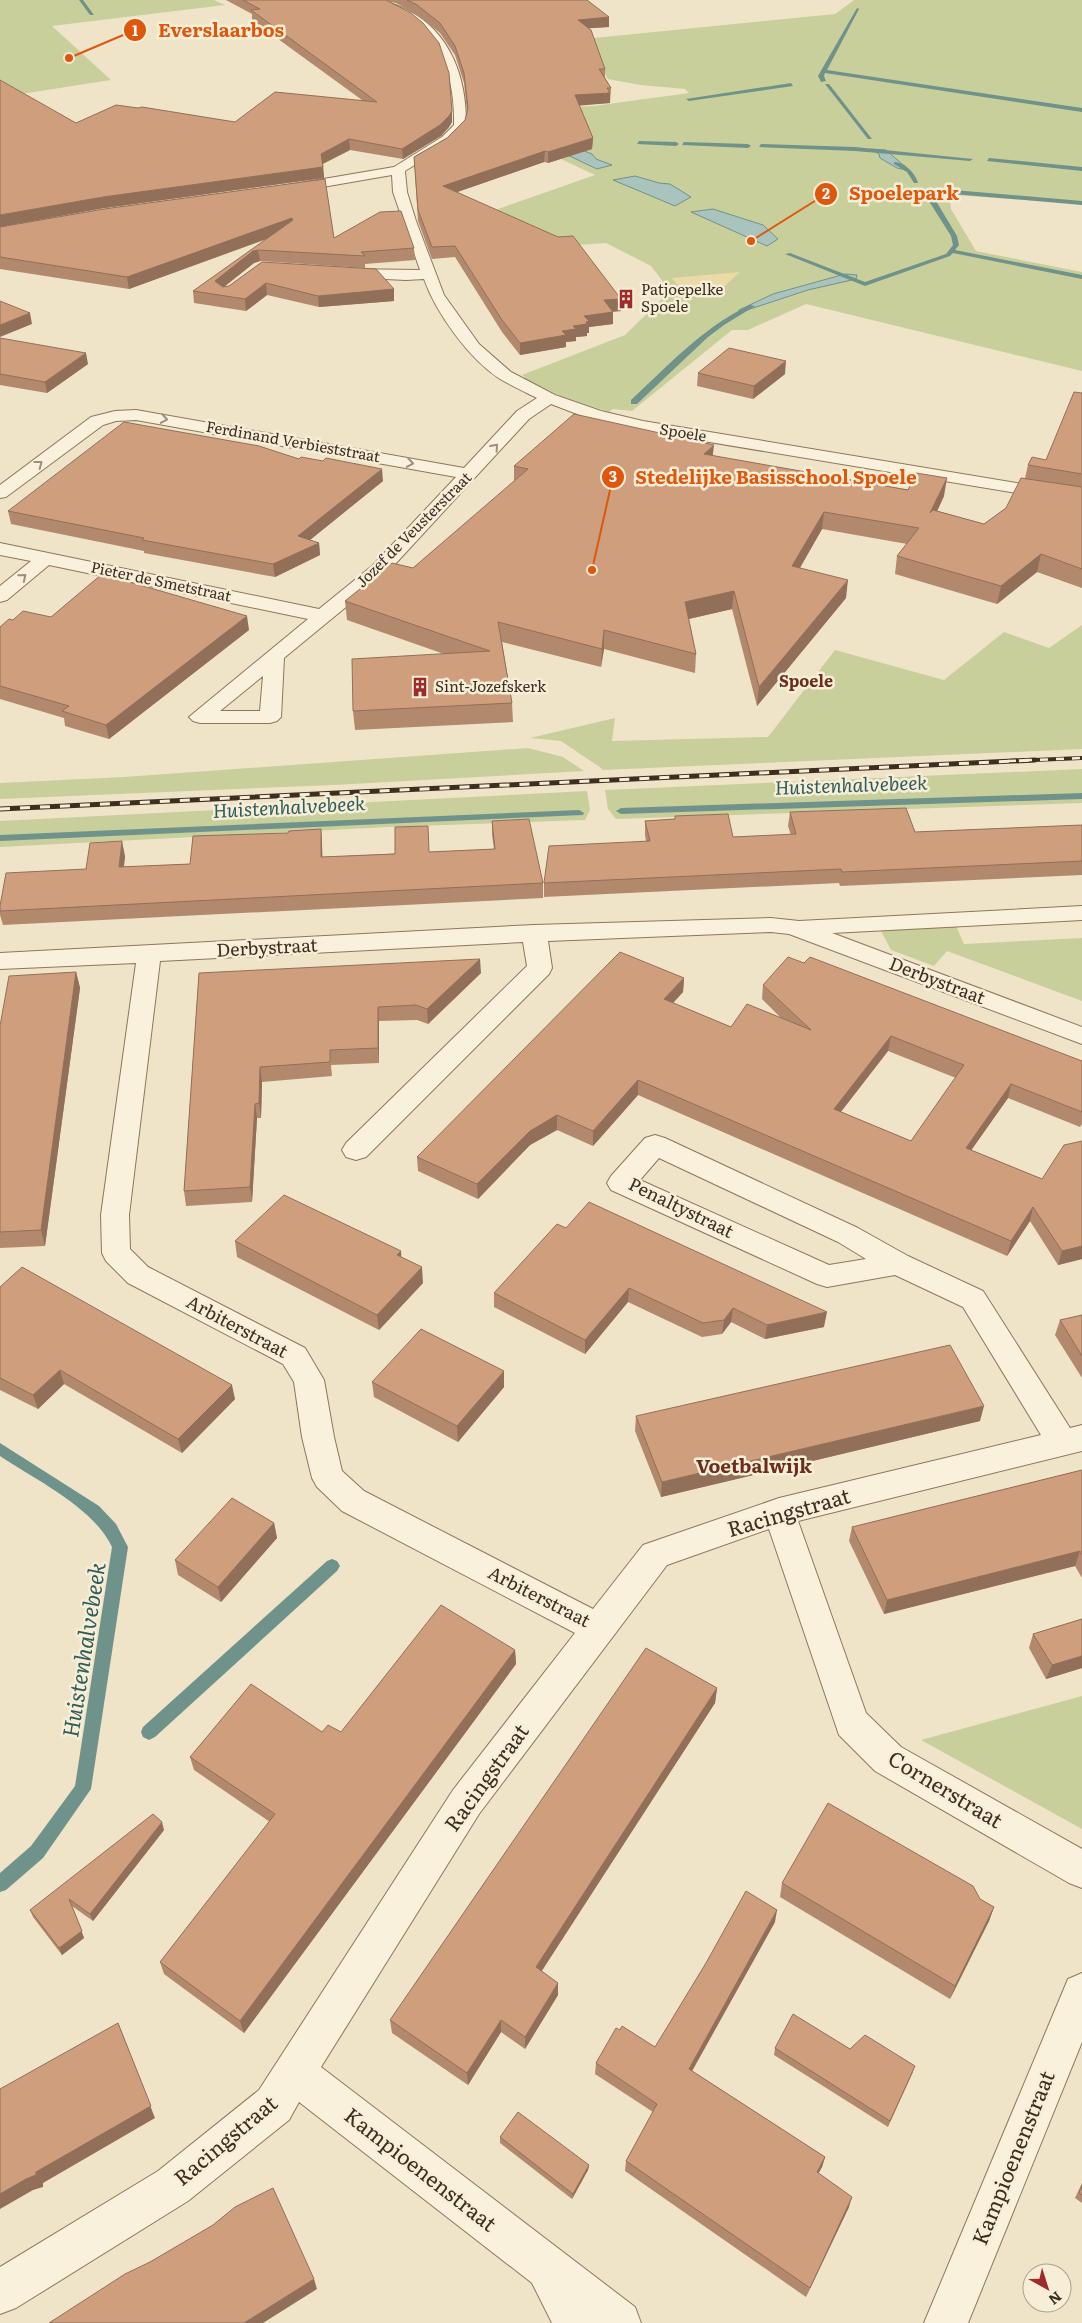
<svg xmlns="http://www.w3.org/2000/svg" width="1082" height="2323" font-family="Literata,serif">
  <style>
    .green { fill: #c9cf9b }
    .sand { fill: #ecd9a5 }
    .water { fill: #a9c4bc; stroke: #6f938a }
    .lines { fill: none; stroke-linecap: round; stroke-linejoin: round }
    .stream { fill: #6f938a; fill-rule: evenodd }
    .minor-casing { stroke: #8d765c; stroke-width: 2 }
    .minor { fill: #faf1dc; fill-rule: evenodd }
    .rail-far1-casing { stroke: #3d2e20; stroke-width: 4 }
    .rail-casing { stroke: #3d2e20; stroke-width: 5 }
    .rail-far1 { stroke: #f7eed8; stroke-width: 2.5; stroke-dasharray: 8; stroke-linecap: butt }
    .rail { stroke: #f7eed8; stroke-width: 3; stroke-dasharray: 10; stroke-linecap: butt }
    .wall { fill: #b2896c; fill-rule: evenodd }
    .shaded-wall { fill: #916f58 }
    .building { fill: #cf9f7d; stroke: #916f58; fill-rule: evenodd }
    .oneway { stroke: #9c907e }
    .labels { text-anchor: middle; stroke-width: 5; stroke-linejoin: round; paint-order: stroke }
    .far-poi-label { font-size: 15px; fill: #3d2e20; stroke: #f7eed8; text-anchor: start }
    .far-street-label { font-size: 15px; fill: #3d2e20; stroke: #f7eed8 }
    .far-neighbourhood-label { font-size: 16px; font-weight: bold; fill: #6b2e1e; stroke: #f7eed8 }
    .street-label { font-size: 18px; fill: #3d2e20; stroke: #f7eed8 }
    .water-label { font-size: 19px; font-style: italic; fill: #2f5d5a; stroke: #f7eed8 }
    .neighbourhood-label { font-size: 19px; font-weight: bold; fill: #6b2e1e; stroke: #f7eed8 }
    .near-street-label { font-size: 21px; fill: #3d2e20; stroke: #f7eed8 }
    .near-water-label { font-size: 22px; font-style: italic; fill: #2f5d5a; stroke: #f7eed8 }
    .leader { fill: none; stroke: #df570d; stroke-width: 2 }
    .callout-dot { fill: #df570d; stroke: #f7eed8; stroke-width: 2 }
    .mark-label { font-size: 15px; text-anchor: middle; font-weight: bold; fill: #fff }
    .callout-label { font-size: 19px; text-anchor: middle; font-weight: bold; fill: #df570d; stroke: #f7eed8; stroke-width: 5; stroke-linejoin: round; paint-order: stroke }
  </style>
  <rect width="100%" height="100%" fill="#f0e4c8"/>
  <path class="green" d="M0,0H214L225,5L52,26L111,80L21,94L0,95Z
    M854,0H1082V204L954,195L950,200L951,209L976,251L1082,272V371L806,304L748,330H732L632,411L613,409L609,412L561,396L523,378L525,377L522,375L625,335L670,291L651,266L606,243L564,246L484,214L595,175L510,135L551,108L594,106L689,93L685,89L640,85L608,79L584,39L835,14Z
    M1082,625V749L602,770L601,768L561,741L530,738L615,718L612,741L768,737L835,650L944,680L1004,632L1049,648Z
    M528,748L563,757L584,771L334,785L0,799V783L124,777Z
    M1082,769V803L616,819L608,809L605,790Z
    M587,791L590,810L585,820L389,827L0,847V821Z
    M956,926L964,944L1082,938V1001L947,951L934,966L891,950L880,929Z
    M1082,1696V1829L921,1740Z"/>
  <path class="sand" d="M740,272L717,293L679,287L672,278Z"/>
  <path class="water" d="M540,142L566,144L592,154L596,159L612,165L597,169Z
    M871,149L886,150L910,171L897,168L880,158L879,154Z
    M635,176L659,183L670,184L691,197L675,206L613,180Z
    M713,209L763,225L778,239L767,246L691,212Z
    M845,274L857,275L856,279L808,290L738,313L739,310L773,294Z"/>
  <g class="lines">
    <path class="stream" d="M79,0H83L94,15H90Z
      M857,8L859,9L827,70L1082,108V112L825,73L824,76L826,81L821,82L818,76Z
      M791,83L793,86L689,101L686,99Z
      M825,84H829L872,139H868Z
      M639,141L676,142L679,144L676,146L637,144Z
      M684,142L748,144L751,146L748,148L682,145Z
      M761,144L855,147L973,159L970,161L855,151L759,147Z
      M989,158L1082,167V171L987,161Z
      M894,162C905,162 916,174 918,183H914L907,172L894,164Z
      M953,190L1082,201V205L953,194L933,196L957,236L959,245L955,250L1082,275V279L953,253L950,256L865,286L785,254L790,253L865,282L946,254L953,245L951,236L927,198V194Z
      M750,305L755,306L724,325L708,337L637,404H631V400C668,366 703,327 750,305Z
      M1082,793V799L621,814L616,811L621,808Z
      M579,810L584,813L583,815L0,841V835Z
      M0,1443L99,1506L116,1524L128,1547L91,1789L43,1858L6,1890L0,1892V1873L31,1846L75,1786L112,1547C94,1508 36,1480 0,1456Z
      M332,1559L337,1561L340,1566L337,1571L155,1737L149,1740L143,1737L141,1732L143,1727L327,1561Z"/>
    <defs>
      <path id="minor" d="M371,0C385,0 394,4 407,10C451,32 467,79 466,126L450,143L405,171L407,192L416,221L444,295L479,344L511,372L555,395L601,411L643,421L1082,494V504L643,431L590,419L551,404L529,419L386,574L284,658L281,717L277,721L270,723H200L193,721L189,717L308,619L49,565L7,600L0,602V586L31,561L0,555V543L319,609L372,566L456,477L136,420L116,421L103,425L6,497L0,498V485L91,417L115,411L136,410L464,468L517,411L537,398C525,392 512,386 500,379C469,359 436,313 424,279L406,280L343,277L336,273L343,269L420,270L393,192L392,175L288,193L281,189L288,185L394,167L442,137L454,125C455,86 445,41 409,19C397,13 380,9 371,0ZM263,676L260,711H220Z
        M1082,906V920L832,933L1082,1027V1044L789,934L771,932L548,941L552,968L549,974L366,1157L356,1160L346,1157L342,1150L346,1143L527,966L523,942L160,961L129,1215L130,1249L148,1267L305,1348L324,1380L334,1437L342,1471L364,1491L593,1609L643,1545L779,1498L1041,1435L963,1307L895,1275L827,1287L817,1284L611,1190L607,1183L611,1176L645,1138L655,1135L665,1138L858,1228L908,1256L983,1291L1070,1428L1082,1425V1451L798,1521L866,1713L901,1747L1082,1849V1888L1069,1883L875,1771L839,1735L769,1529L667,1565L479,1814L321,2067L635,2307L641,2323H552L532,2283L299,2102L289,2120L188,2201L16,2308L0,2314V2267L158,2171L259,2090L453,1790L575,1633L342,1511L317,1487L312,1478L302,1437L294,1382L283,1364L128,1283L106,1261L102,1253L101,1215L136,963L0,969V953L534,925L771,918L799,921ZM659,1158L838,1242L866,1259L829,1265L640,1180Z
        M1082,1973V2042L968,2323H924L1068,1979Z"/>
    </defs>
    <use href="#minor" class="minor-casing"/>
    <use href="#minor" class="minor"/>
    <defs>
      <path id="rail-far1" d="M1008,761L1082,758"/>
      <path id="rail" d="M0,809L1035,760"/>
    </defs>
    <use href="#rail-far1" class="rail-far1-casing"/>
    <use href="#rail" class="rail-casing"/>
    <use href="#rail-far1" class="rail-far1"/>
    <use href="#rail" class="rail"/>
  </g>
  <path class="wall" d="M226,0H587L609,27L589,28L605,69V78L611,88L610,103L579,105L593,138L592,149L548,163L544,162L457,192L621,299V311L612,312L613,324L589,327V333H587V336L576,337V341L566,342V347L520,355L502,332L455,257L432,259L418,221L414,157L447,138L465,120L467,111L464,83L455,55L440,33L418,15L396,3L387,1L452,111V122L449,127L441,136L403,159L350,150L323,164L324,178L105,208L76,123L138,108L235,122L362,100L252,20V14Z
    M325,179L334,238L414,248L415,260L365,264V268L260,261L254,263L224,287L229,286L262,262L394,289V301L319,307L267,295L246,311L194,303L193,291L267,239L129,289L0,269V227Z
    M0,338L88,364L47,393L0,385Z
    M698,373L785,374L753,399L697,386Z
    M1082,393V588L1037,572L997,604L895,574L897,556L907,544L822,529L800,568L846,598L757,706L732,609L689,619L696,654L695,673L604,649L601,667L502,642L512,703L513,722L355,730L353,711L444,654L347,620L345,601L413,568L514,482V466L713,456L944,496L937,511L984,524L1006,508L1025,478L1028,465L1046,460Z
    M299,459L383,481L310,540L319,543L320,555L275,577L144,553V551L11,524L8,511Z
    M51,617L249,630L109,739L65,726L64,718L0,699V627L13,620Z
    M790,812L915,832L1082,825V875L840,886L839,883L544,897V883L646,841L645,835V821L675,819V816L733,837L791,835L788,826Z
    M492,821L543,883V898L3,925L0,915V906L86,869L125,856L124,867L190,864L288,833L321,829L322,844V857L494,849L492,835Z
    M804,963L1082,1061V1124L1080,1127L1008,1098L971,1150L1042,1179L1082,1259L1058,1265L1030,1221L1007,1256L638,1095L593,1146L557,1130L530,1145L478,1199L418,1171L417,1157L684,978L683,992L673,1003L731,1027L781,1018L762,999L763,985ZM888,1051L956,1078L911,1141L841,1112Z
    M76,972L80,988L45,1246L0,1248V1026Z
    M199,973H481L428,1024L417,1020L379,1021V1063L331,1065L332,1076L262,1082L261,1118H257L252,1202L186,1206L184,1191Z
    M566,1228L824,1327L765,1339L731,1322L722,1334L702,1337L628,1302L585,1354L494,1307V1293Z
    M235,1241L423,1283L379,1330L237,1257Z
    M0,1287L235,1399L182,1453L64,1384L38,1409L0,1390Z
    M1082,1315V1378L1055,1335L1060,1320Z
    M372,1382L504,1387L458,1442L374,1397Z
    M636,1416L980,1421L661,1497L635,1431Z
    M1082,1470V1578L1075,1566L884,1614L849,1541L852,1527Z
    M274,1523L277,1538L221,1602L178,1575L175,1560Z
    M1082,1619V1668L1046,1679L1029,1648L1033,1634Z
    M515,1650L516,1664L244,2033L164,1974L160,1962L270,1822L194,1770L190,1757L322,1732H341Z
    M717,1688L715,1703L541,1971L558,1995L525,2049L501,2032L468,2085L392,2033L390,2020Z
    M164,1830L93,1921L72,1906L84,1938L62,1955L33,1917L30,1910Z
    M782,1883L980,1899L994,1907L989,1921L950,1999L780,1897Z
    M775,1922L692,2071L825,2157L822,2167L818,2174L849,2207L806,2297L625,2171L626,2161L653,2112L595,2074L596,2063L620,2030L655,2047Z
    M775,2048L850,2049L913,2072L888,2127L774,2055Z
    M500,2137L589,2165L588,2170L572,2199L500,2143Z
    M1082,2183V2203L1075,2198Z"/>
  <path class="shaded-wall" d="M609,17V27L578,29V20Z
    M610,93V103L575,106V95Z
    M452,111V122L449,127L441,136L403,159L402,149Z
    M593,138L592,149L548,163V152Z
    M349,139L350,150L322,164L321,154Z
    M545,151L544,162L443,197V186Z
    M323,167L324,178L105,208L0,227V215L103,197Z
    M292,218L293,229L129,289L127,277Z
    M258,250L260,261L254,263L216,293L215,281L253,251Z
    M266,283L267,295L246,311L245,299Z
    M394,289V301L319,307L318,296Z
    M621,299V311L604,312V300Z
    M613,312V324L589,327V333H587V336L576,337V341L566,342V347L520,355V343L562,331L573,326L584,316Z
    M30,313L32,324L0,337V325Z
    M86,353L88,364L47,393L45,382Z
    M786,361L785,374L753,399L754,386Z
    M714,445L712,462L704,454Z
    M382,469L383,481L300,548L298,536Z
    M947,478L944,496L928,531L930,513Z
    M824,512L822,529L790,585L792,566Z
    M319,543L320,555L275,577L273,564Z
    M1041,554L1037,572L997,604L1001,586Z
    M848,580L846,598L757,706L759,687Z
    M734,591L732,609L684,620L685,602Z
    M247,616L249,630L109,739L106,725Z
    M604,630V649L601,667L602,649Z
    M321,829L322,844L323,872L321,857Z
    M122,841L125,856L122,882L119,867Z
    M480,959L481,973L428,1024L427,1009Z
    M76,972L80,988L45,1246L41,1230Z
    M684,978L683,992L663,1014L664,999Z
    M378,1007L379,1021V1063L378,1048Z
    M891,1036L888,1051L832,1123L834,1109Z
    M260,1067L262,1082L261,1118L259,1103Z
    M638,1080V1095L593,1146V1131Z
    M1011,1084L1008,1098L963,1162L966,1148Z
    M255,1104L257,1118L252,1202L250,1187Z
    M557,1115V1130L530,1145L478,1199L477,1184L530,1131Z
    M1033,1207L1030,1221L1007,1256L1011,1241Z
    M1082,1246V1259L1058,1265L1062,1251Z
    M401,1251L402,1266L397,1255Z
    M422,1267L423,1283L379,1330L377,1315Z
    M629,1288L628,1302L585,1354V1340Z
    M733,1308L731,1322L722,1334L724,1320Z
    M827,1312L824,1327L765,1339L767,1325Z
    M60,1370L64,1384L38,1409L33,1395Z
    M504,1371V1387L458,1442L457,1426Z
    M232,1385L235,1399L182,1453L178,1439Z
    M984,1406L980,1421L661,1497L662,1482Z
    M274,1523L277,1538L221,1602L218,1587Z
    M1080,1551L1075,1566L884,1614L887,1600Z
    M515,1650L516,1664L244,2033L240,2021Z
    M1082,1656V1668L1046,1679L1052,1665Z
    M717,1688L715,1703L536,1980V1967Z
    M162,1822L164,1830L93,1921L90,1914Z
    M69,1899L84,1938L62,1955L59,1948Z
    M994,1907L989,1921L950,1999L955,1986Z
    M777,1910L775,1922L687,2080L689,2069Z
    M558,1983V1995L525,2049V2037Z
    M501,2020V2032L468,2085L467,2073Z
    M118,2023L155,2118L43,2183V2187L33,2190L0,2209V2194L36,2172Z
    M825,2157L822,2167L813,2183L817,2172Z
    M589,2165L588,2170L572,2199L573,2194Z
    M852,2197L849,2207L806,2297L810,2288Z
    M314,2279L317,2289L263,2323H244Z"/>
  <path class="building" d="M243,0H386L411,13L423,23L439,43L449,73L452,111L449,116L440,125L402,149L349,139L321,154L323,167L103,197L0,215V80L76,123L116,105L138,108L142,107L235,122L275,92L377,102L251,10L260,9Z
    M407,0H587L609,17L578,20L591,30L605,69H599L611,88H607L610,93L575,95L593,138L548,152L545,151L443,186L558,237L573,236L621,299L604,300L613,312L584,316L589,321L586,322L587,324L573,326L576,329L562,331L566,335L520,343L502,320L455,246L432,247L418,210L414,157L447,138L465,120L468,108L464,73L455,46L440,23L417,5Z
    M325,179L334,238L380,212L401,211L414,248L361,252L365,256L258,250L253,251L215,281L223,287L229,286L262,262L376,269L394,289L318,296L266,283L245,299L193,291L293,220L292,218L127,277L0,257V227L104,209Z
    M0,301L30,313L0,325Z
    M0,338L86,353L45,382L0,374Z
    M729,348L786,361L754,386L698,373Z
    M1074,392L1082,393V474L1028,465L1032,457L1046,460Z
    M574,414L714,445L704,454L908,490L916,473L947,478L930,513L933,510L984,524L1006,508L1021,478L1082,487V569L1041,554L1001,586L897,556L919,528L824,512L792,566L848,580L759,687L734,591L685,602L696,654L604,630L602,649L498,622L512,703L353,711L352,659L490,651L345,601L392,563L413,568L528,469L514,466Z
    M124,422L259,446L299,459L301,457L323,461L326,458L382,469L298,536L319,543L273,564L142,540L144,538L8,511Z
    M102,574L247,616L106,725L62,711L69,706L0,686V627L9,619L13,620L23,611L51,617Z
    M906,808L915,832L1082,825V861L842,872L841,869L544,883L549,846L650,841L645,821L675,819V816L728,814L733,837L796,834L790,812Z
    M529,819L543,883L0,911V906L6,873L86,869L90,843L122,841L119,867L190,864L193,836L288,833L289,831L321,829V857L395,854V827L428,826L429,852L495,849L492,821Z
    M620,952L684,978L664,999L731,1027L747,1004L811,1030L763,985L788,957L804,963L810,957L1082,1061V1112L1011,1084L966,1148L1042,1179L1064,1145L1082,1141V1246L1062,1251L1033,1207L1011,1241L638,1080L593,1131L557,1115L530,1131L477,1184L417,1157ZM891,1036L964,1065L911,1141L834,1109Z
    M480,959L427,1009L416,1005L378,1007V1048L330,1050V1062L260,1067L259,1103L255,1104L250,1187L184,1191L199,973Z
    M76,972L41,1230L0,1232V1026L9,976Z
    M284,1195L401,1251L397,1255L422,1267L377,1315L235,1241Z
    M589,1202L827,1312L767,1325L733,1308L724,1320L703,1323L629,1288L585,1340L494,1293L557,1224L566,1228Z
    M22,1267L232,1385L178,1439L60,1370L33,1395L0,1378V1287Z
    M1082,1315V1356L1060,1320Z
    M421,1329L504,1371L457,1426L372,1382Z
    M950,1345L984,1406L662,1482L636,1416Z
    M1082,1470V1555L1080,1551L887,1600L852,1527Z
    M232,1498L274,1523L218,1587L175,1560Z
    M441,1605L515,1650L240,2021L160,1962L275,1814L190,1757L251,1684L322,1732L328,1725L341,1732Z
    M1082,1619V1656L1052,1665L1033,1634Z
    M646,1648L717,1688L536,1967L558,1983L525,2037L501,2020L467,2073L390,2020Z
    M828,1803L973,1886L980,1899L994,1907L955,1986L782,1883Z
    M153,1814L162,1822L90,1914L69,1899L82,1931L59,1948L30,1910Z
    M746,1891L777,1910L689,2069L825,2157L817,2172L852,2197L810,2288L626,2161L657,2104L596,2063L616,2028L620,2030L622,2026L655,2047L706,1963Z
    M793,2014L850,2049L865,2035L915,2066L890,2121L775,2048Z
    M118,2023L151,2106L36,2172V2175L26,2179L0,2194V2089Z
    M518,2112L589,2165L573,2194L500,2137Z
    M1082,2185V2195L1079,2193Z
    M273,2188L314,2279L244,2323H49L125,2274L150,2262L213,2225L235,2207Z"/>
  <defs><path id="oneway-chevron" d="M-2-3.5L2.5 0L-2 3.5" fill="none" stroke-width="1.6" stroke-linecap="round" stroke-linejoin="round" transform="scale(1.25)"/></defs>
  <g class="oneway">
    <use href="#oneway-chevron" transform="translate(164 419) rotate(10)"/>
    <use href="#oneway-chevron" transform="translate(495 447) rotate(-48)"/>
    <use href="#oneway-chevron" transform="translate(410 463) rotate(10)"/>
    <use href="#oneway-chevron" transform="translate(39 464) rotate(-37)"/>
    <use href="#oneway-chevron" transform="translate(23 577) rotate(-39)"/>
  </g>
  <defs>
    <symbol id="building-bare" viewBox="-9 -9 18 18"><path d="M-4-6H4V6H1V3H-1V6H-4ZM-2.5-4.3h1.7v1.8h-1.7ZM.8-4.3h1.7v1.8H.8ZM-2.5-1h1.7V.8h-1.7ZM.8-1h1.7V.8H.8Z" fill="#9e2a2b" stroke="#f7eed8" stroke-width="2.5" paint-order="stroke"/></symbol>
  </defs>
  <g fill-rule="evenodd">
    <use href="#building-bare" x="612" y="285" width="28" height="28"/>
    <use href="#building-bare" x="406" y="673" width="28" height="28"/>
  </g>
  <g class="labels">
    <g class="far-poi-label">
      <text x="641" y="295">Patjoepelke<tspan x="641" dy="17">Spoele</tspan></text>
      <text x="435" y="692">Sint-Jozefskerk</text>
    </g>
    <g class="far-street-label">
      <text transform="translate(683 433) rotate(9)" y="5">Spoele</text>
      <text transform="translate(293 442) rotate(10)" y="5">Ferdinand Verbieststraat</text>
      <text transform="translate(414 530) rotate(-45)" y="5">Jozef de Veusterstraat</text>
      <text transform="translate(161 582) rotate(12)" y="5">Pieter de Smetstraat</text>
    </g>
    <g class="far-neighbourhood-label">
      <text x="806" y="687">Spoele</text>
    </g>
    <g class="street-label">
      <text transform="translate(267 948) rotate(-3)" y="6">Derbystraat</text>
      <text transform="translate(937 981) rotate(21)" y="6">Derbystraat</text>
      <text transform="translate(681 1208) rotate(26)" y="6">Penaltystraat</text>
      <text transform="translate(237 1327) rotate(28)" y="6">Arbiterstraat</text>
      <text transform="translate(539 1597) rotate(27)" y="6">Arbiterstraat</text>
    </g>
    <g class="water-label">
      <text transform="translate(851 785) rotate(-2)" y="7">Huistenhalvebeek</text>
      <text transform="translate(289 807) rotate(-3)" y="7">Huistenhalvebeek</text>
    </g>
    <g class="neighbourhood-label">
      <text x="754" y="1473">Voetbalwijk</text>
    </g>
    <g class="near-street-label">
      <text transform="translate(789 1513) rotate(-16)" y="7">Racingstraat</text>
      <text transform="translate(487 1778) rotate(-54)" y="7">Racingstraat</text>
      <text transform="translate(945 1790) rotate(31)" y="7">Cornerstraat</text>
      <text transform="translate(226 2141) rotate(-40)" y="7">Racingstraat</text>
      <text transform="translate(1014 2158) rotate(-68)" y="7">Kampioenenstraat</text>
      <text transform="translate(420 2170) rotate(38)" y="7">Kampioenenstraat</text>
    </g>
    <g class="near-water-label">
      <text transform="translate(84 1650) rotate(-81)" y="8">Huistenhalvebeek</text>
    </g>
  </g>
  <path class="leader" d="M69 58L135 30M751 241L826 194M592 570L613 477"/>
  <g class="callout-dot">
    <circle cx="69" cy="58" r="5"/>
    <circle cx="751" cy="241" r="5"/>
    <circle cx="592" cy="570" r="5"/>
    <circle cx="135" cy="30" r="12"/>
    <circle cx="826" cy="194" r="12"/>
    <circle cx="613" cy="477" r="12"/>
  </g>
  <g class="mark-label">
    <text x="135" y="36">1</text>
    <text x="826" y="199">2</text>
    <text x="613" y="482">3</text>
  </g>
  <g class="callout-label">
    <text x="221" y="37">Everslaarbos</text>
    <text x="904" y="200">Spoelepark</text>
    <text x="776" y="484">Stedelijke Basisschool Spoele</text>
  </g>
  <g transform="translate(1047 2288) rotate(141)"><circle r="24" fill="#f7eed8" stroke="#ada18e"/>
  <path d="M0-4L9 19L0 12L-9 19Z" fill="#9e2a2b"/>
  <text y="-8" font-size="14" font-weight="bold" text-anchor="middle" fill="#3d2e20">N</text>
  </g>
</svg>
